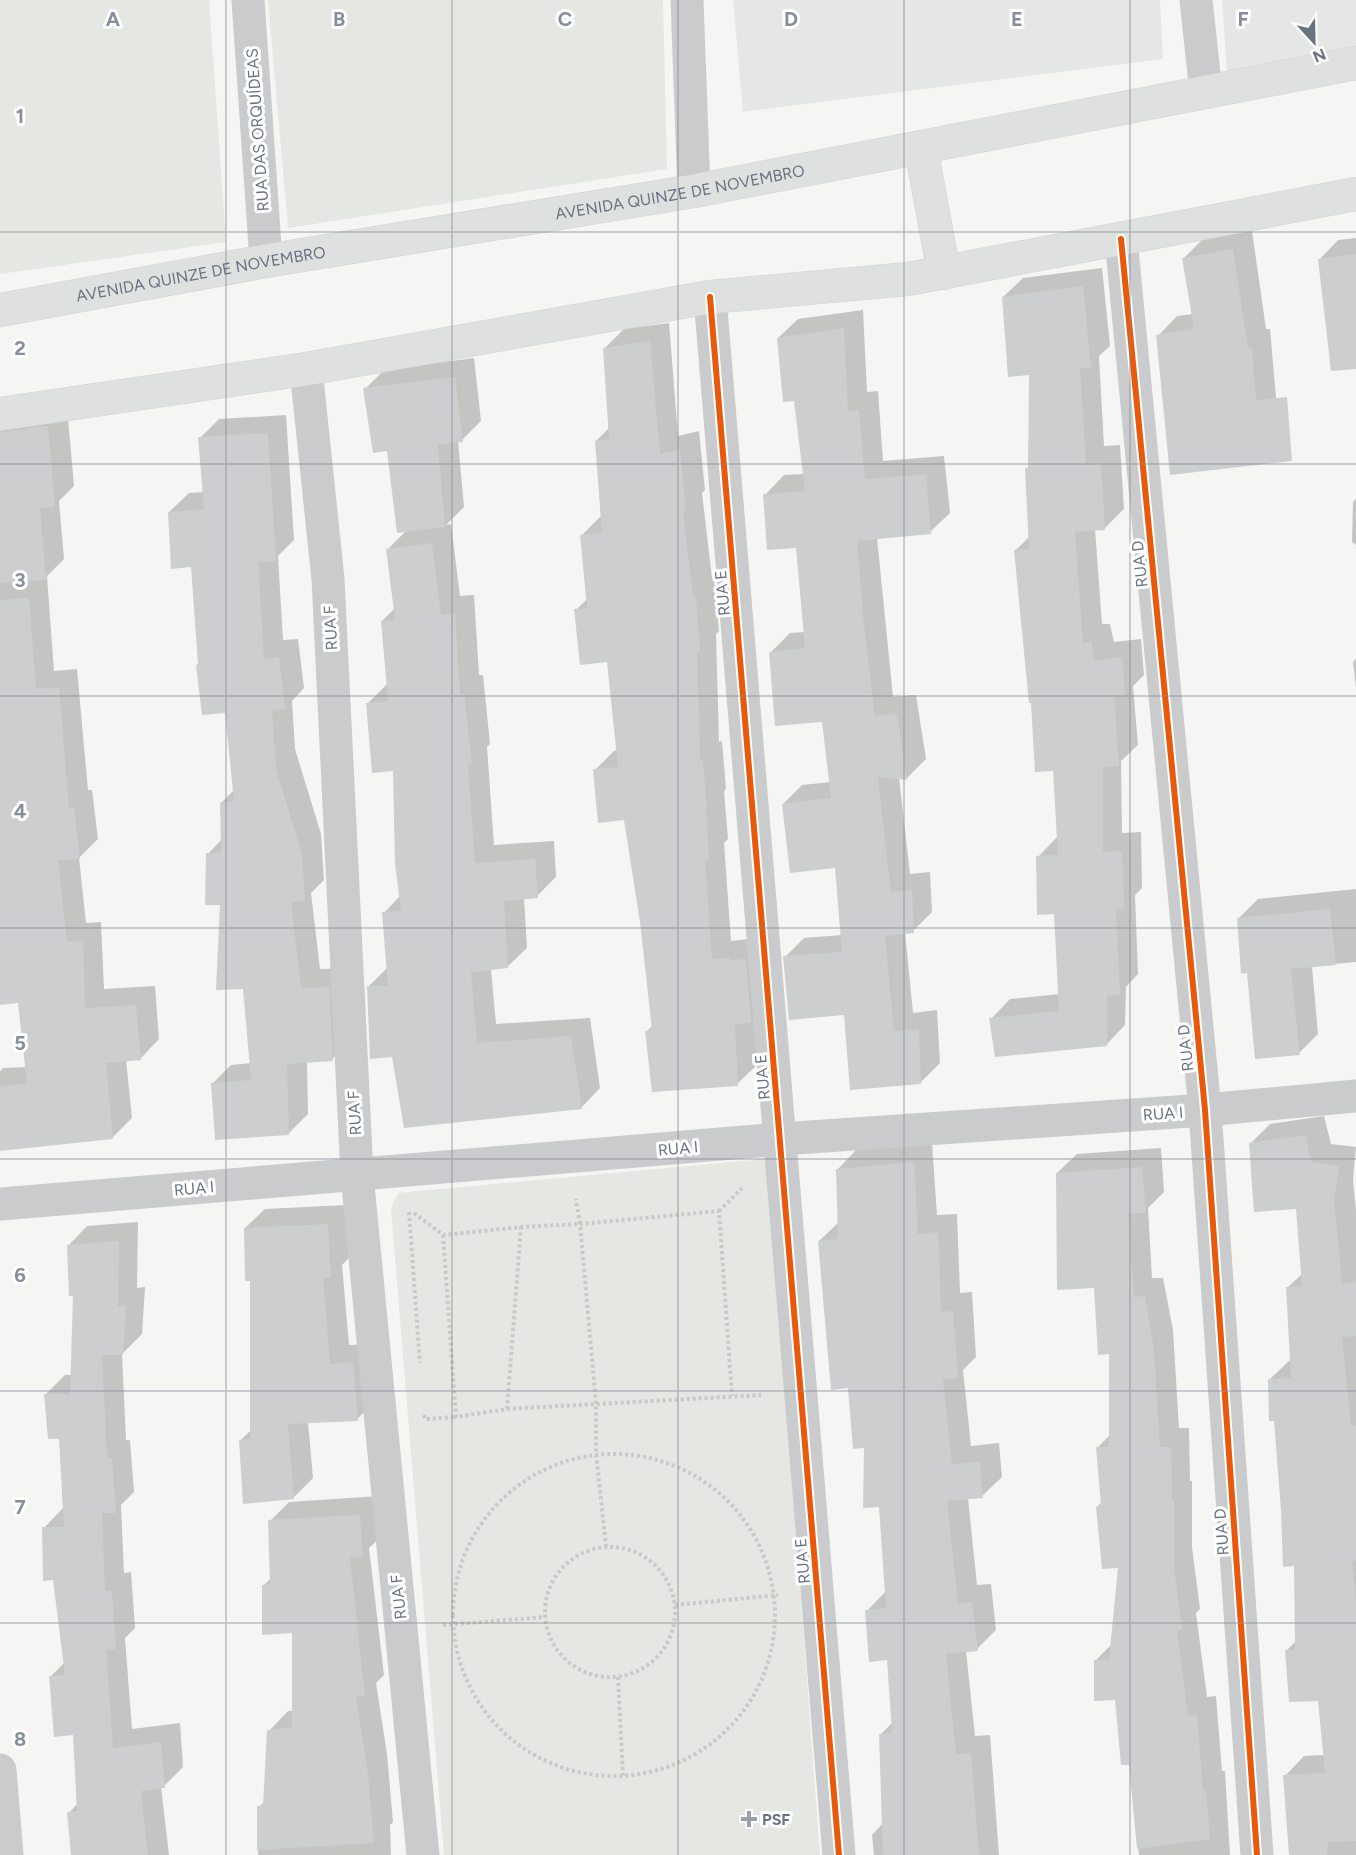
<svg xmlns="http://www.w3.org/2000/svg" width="1356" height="1855" font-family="Figtree,sans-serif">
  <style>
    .built { fill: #e5e6e6 }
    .green { fill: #e4e7e2 }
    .shadow { fill: #0003 }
    .building { fill: #cdcecf }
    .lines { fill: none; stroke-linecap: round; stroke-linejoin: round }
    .major-casing { stroke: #d2d2d3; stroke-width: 34 }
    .path { stroke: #c8c9ca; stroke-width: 4; stroke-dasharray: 3 3; stroke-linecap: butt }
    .minor { stroke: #cacbcd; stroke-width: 33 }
    .major { stroke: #dfe0e0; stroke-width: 33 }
    .cycleway-casing { stroke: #fff; stroke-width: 10 }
    .cycleway { stroke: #e8590c; stroke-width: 6 }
    .grid { fill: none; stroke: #858e99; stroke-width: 1.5; stroke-opacity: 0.55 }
    .poi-dot { fill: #99a0a9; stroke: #fff; stroke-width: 2 }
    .labels { text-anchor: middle; stroke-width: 6; stroke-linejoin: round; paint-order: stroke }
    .street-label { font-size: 16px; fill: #677381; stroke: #fff }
    .poi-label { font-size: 16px; font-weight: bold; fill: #677381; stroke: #fff; text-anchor: start }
    .grid-label { font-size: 20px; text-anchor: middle; font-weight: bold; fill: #858e99; stroke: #fff; stroke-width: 6; stroke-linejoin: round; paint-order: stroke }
  </style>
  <rect width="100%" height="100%" fill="#f5f5f4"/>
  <path class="built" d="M733,0H1160L1163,59L743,112Z
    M1222,0H1356V52L1227,74Z"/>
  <path class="green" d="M0,0H209L226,242L0,274Z
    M268,0H663L667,169L288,228Z
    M764,1159L769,1172L820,1855H444L391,1209L398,1193Z"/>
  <path class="shadow" d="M1252,231L1266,329H1270L1277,409L1258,429L1158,336L1177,316L1193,314L1184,258L1203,239Z
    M1356,238V315L1319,260L1338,240Z
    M1102,268L1110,346L1099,356L1104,446L1120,445L1124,509L1105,528L1095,529L1102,624H1110L1114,642L1141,639L1144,675L1133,686L1138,745L1121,761L1122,833L1141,832L1142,888L1135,895L1138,974L1126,987L1125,1025L1106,1045L991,1019L1010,999L1060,994L1056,912L1038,857L1057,837L1055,769L1033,702L1015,551L1030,536L1026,469L1030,465V373L1003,297L1023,278Z
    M863,310L867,392L878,391L883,461L944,456L950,513L930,532L877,538L893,697L916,695L926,759L907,778L899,777L910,874L930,872L932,912L913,931L905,932L913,1013L937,1010L940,1063L921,1082L785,957L804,938L842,935L836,867L783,804L802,785L831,782L823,720L770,653L790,633L805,632L798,546L765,495L784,475L804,474L795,399L778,338L798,319Z
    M669,323L678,436L699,431L705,490L702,493L712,578H714L719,631L716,634L719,742L722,741L726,789L724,791L728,839L724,843L731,941L749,939L757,1065L737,1084L646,1032L653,1025L641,922L625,818L595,770L614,751L618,750L609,661L576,610L588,598L582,535L601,516L596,441L609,428L605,348L624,329Z
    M474,358L481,421L462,440L458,441L464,507L446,525L451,524L460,596L474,595L479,675H483L490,744L487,747L494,845L554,841L556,877L537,896L524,898L527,948L507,967L491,969L496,1024L590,1018L600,1088L581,1108L393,1056L368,987L388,967L384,913L400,896L395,769L368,703L387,684L382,621L395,608L388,549L407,530L389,450L365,389L384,370Z
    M67,407L74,486L59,501L64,559L47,576L54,671L77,669L88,790H92L98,839L79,858L86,923L101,922L104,989L155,986L159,1039L140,1059L126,1060L132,1118L113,1137L0,1150V1071L3,1068L27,1067L20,1002L0,1003V415Z
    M286,415L294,540L278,556L283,640L298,639L304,688L292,701L295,749L321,834L324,880L311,893L320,969L348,968L351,1040L332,1059L307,1061L308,1114L289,1133L212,1084L231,1065L251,1063L245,988L208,854L222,839L221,803L234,790L226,712L199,664L192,566L169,512L189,493L204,492L200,438L219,419Z
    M1356,499V545L1352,542L1353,502Z
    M1356,659V688L1353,662Z
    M1356,889V962L1312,966L1318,1034L1299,1053L1248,972L1239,918L1258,899Z
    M1324,1116L1331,1144L1356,1147L1353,1179L1356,1211V1855H1291L1285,1776L1304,1756L1324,1755L1319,1699L1287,1650L1297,1640L1296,1565L1269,1380L1289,1361L1291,1360L1287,1288L1303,1273L1298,1207L1251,1143L1270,1124Z
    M932,1144L937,1215L957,1214L960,1293L972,1292L976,1357L963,1370L971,1446L999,1443L1002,1477L982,1496L968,1498L977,1585L991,1584L996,1630L977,1649L966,1651L975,1736L990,1735L999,1855H874L872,1835L883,1823L880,1735L893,1722L888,1658L867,1611L886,1591L880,1505L849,1386L819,1241L839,1222L837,1170L856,1150Z
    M1161,1148L1164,1192L1148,1208L1152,1278H1163L1173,1330L1179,1428H1189L1190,1481H1192V1547L1200,1609L1196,1613L1207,1697L1216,1696L1222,1771H1225L1230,1855H1139L1130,1763L1116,1698L1096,1660L1112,1644L1120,1566L1097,1507L1102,1502L1097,1448L1110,1435V1353L1095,1286L1057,1173L1077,1154Z
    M346,1205L350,1257L342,1265L349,1345L372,1344L377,1400L357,1419L308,1422L313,1478L294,1497L241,1440L251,1430L252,1279L245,1228L265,1209Z
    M138,1222L137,1288L145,1287L142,1334L122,1354L126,1440H130L134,1492L121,1505L124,1573L131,1572L135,1628L125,1638L132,1729L180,1723L183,1767L164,1786L161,1787L169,1855H73L69,1813L78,1803L74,1733L51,1676L65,1662L54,1579L44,1528L63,1508L61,1437L46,1394L65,1375H72L74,1294L68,1246L87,1226Z
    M379,1496L382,1536L369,1548L384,1675L376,1683L387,1754L393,1822L390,1825L391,1855H258L259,1807L265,1801L269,1731L288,1711H293V1631L264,1585L271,1578L270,1521L289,1502Z"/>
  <path class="building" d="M1233,249L1248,348H1252L1256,400L1287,397L1292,461L1170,475L1156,335L1194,329L1182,258Z
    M1356,254V369L1331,371L1318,259Z
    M1083,286L1091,367L1080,368L1086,464L1101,463L1105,530L1075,532L1083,643L1091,642L1095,661L1122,657L1125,696L1114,697L1119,766L1103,767V852L1122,851L1124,909H1116L1120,995L1107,996V1046L995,1057L989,1018L1059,1011L1054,914L1037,915L1036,856L1058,855L1053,771L1035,772L1031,703H1029L1014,550L1029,549L1025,468H1028L1029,375L1008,377L1002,297Z
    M844,328L848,411L859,410L865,479L926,474L931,534L857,541L863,616L875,716L897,714L907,780L878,777L891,892L912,890L914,933L885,936L894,1031L919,1029L921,1084L850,1090L844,1015L789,1020L783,956L842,952L835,868L790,873L782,804L831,798L822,722L775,726L769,652L805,648L796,548L767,550L763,494L805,491L794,401L783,402L777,338Z
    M650,341L660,454L680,450L686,511H683L693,597H696L700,652H697L700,760H703L707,810H706L709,860H705L712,959L730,958V960L746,959L751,1023L735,1024L738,1086L652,1092L645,1031L652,1030L640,922L624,820L598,823L593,769L618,767L607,662L580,665L574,609L587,608L580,535L602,533L595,441L609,439L603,348Z
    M455,377L463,442L438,445L445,527L397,533L387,451L373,453L363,388Z
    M44,426H48L55,507L40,508L46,580L0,583V432Z
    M268,433L276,561L258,562L264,659L279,657L285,709L272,710L276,769L302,854L305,901L291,902L301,988L329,987L333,1061L287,1064L289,1135L215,1140L211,1083L251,1080L243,989L216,990L220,905H205L206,853L221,852L220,803L234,801L225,713L202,715L196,665L198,664L191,567L171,569L168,512L204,509L198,437Z
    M432,543L441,615L455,613L460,694H464L472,764L468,765L475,863L535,859L538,898L504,901L508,968L471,972L477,1043L571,1036L582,1109L404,1128L392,1057L370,1059L367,986H388L382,912L401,911L395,864L393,771L372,773L366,703L388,701L381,621L395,619L386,549Z
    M29,598L36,689L59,687L69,808H74L80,859L58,860L67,942L83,941L85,1008L136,1005L141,1060L106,1063L113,1139L0,1151V1086L27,1084L18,1003L0,1005V600Z
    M1330,909L1336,965L1291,969L1300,1055L1255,1059L1247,973L1241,974L1237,918Z
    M1305,1135L1312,1162L1339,1166L1334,1200L1342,1283L1356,1282V1336L1342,1337L1351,1426H1356V1560L1352,1561L1356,1603V1841L1328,1842L1327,1855H1289L1283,1775L1325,1773L1318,1701L1289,1702L1285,1650L1295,1649L1294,1566L1283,1567L1281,1510L1274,1421H1269L1268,1379L1291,1378L1286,1287L1302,1286L1296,1209L1254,1212L1249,1143Z
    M914,1162L918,1234L938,1232L941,1312L953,1311L958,1378L943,1379L952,1464L980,1462L983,1498L947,1501L958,1603L972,1602L978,1651L946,1654L956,1754L971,1753L979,1855H883L879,1734L892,1733L887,1660L869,1662L865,1610L886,1608L879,1507L863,1508L864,1448L853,1449L848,1388L831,1390L818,1241L838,1239L836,1169Z
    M1142,1167L1146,1213H1128L1134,1297L1145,1296L1154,1350L1160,1447H1171L1172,1500H1174V1567L1182,1630H1177L1188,1716L1197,1715L1203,1790L1206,1789L1210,1839L1137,1849L1129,1765H1121L1115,1700L1094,1701V1660L1109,1659L1118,1568L1102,1569L1096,1507L1101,1506L1096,1447H1109V1354L1098,1355L1094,1288L1057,1290L1056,1173Z
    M328,1224L331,1278H323L330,1364L353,1362L358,1421L288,1424L294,1499L243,1504L239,1440L250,1439V1281H245L244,1228Z
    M119,1241L118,1306H126L123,1355H102L107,1458H112L116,1513H102L105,1591H112L116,1649L106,1650L113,1748L161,1742L165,1788L141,1791L148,1855H71L67,1812L77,1811L73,1735L54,1737L49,1676L65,1675L53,1580L43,1581L42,1527H64L59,1439H48L44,1394H70L73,1296H69L67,1245Z
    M360,1515L363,1557L350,1558L365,1696H356L368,1774L374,1843L257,1850V1806H263L267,1730L292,1727V1633L262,1635V1585L270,1584L268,1520Z"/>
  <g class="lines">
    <defs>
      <g id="major">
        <path d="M921,148L944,273"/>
        <path id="s1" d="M0,310L266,261L694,191L1356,63"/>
        <path d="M0,414L306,369L710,297L908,279L1356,194"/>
      </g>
    </defs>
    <use href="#major" class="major-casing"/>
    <path class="path" d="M719,1211L742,1188
      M409,1212L420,1363
      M414,1213L443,1235L521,1227L580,1224L576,1199
      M443,1235L456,1417L507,1409L761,1395
      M507,1409L521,1227
      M424,1415L425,1419L456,1417
      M453 1615a161 161 0 1 1 322 0a161 161 0 1 1-322 0Z
      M545 1612a65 65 0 1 1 130 0a65 65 0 1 1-130 0Z
      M606,1547L596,1453V1403L580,1224L719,1211L732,1396
      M675,1605L778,1595
      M443,1625L545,1617
      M618,1677L623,1777"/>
    <path class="minor" d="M248,0L266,261
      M687,0L694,191
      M1196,0L1206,92
      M1121,239L1205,1110L1257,1855
      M710,297L839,1855
      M306,369L328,579L357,1175L423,1855
      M0,1204L781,1139L1205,1110L1356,1096
      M0,1770L7,1855"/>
    <use href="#major" class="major"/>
    <defs>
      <path id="cycleway" d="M1121,239L1205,1110L1257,1855
        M710,297L839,1855"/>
    </defs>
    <use href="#cycleway" class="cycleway-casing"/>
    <use href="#cycleway" class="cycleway"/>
  </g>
  <path class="grid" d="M226,0V1855M452,0V1855M678,0V1855M904,0V1855M1130,0V1855M0,232H1356M0,464H1356M0,696H1356M0,928H1356M0,1159H1356M0,1391H1356M0,1623H1356"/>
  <path class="poi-dot" d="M746 1810h6v6h6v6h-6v6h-6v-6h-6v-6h6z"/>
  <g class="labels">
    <g class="street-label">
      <text transform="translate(257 130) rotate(-94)" y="6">RUA DAS ORQUÍDEAS</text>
      <text dy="6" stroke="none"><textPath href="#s1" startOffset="690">AVENIDA QUINZE DE NOVEMBRO</textPath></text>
      <text dy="6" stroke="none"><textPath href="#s1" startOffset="204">AVENIDA QUINZE DE NOVEMBRO</textPath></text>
      <text transform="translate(1139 564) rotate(-96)" y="6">RUA D</text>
      <text transform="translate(722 593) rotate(-95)" y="6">RUA E</text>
      <text transform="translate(330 628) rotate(-93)" y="6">RUA F</text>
      <text transform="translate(1185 1048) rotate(-96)" y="6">RUA D</text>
      <text transform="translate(762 1077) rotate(-95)" y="6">RUA E</text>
      <text transform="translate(354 1113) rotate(-93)" y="6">RUA F</text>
      <text transform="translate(1163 1113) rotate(-4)" y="6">RUA I</text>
      <text transform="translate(678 1148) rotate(-5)" y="6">RUA I</text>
      <text transform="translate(194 1188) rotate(-5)" y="6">RUA I</text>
      <text transform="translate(1221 1532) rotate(-94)" y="6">RUA D</text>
      <text transform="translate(802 1561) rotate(-95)" y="6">RUA E</text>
      <text transform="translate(398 1597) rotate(-96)" y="6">RUA F</text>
    </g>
    <g class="poi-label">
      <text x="762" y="1825">PSF</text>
    </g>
  </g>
  <g class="grid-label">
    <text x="113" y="26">A</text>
    <text x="339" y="26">B</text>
    <text x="565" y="26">C</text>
    <text x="791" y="26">D</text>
    <text x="1017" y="26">E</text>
    <text x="1243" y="26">F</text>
    <text x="20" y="123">1</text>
    <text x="20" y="355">2</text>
    <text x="20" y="587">3</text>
    <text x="20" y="818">4</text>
    <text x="20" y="1050">5</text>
    <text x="20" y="1282">6</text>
    <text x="20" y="1514">7</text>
    <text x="20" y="1746">8</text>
  </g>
  <g transform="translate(1314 42) rotate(158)" stroke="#ffffff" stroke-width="4.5" paint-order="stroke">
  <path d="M0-4.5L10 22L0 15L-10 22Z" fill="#677381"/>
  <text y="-9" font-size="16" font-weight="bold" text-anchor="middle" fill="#677381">N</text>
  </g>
</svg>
